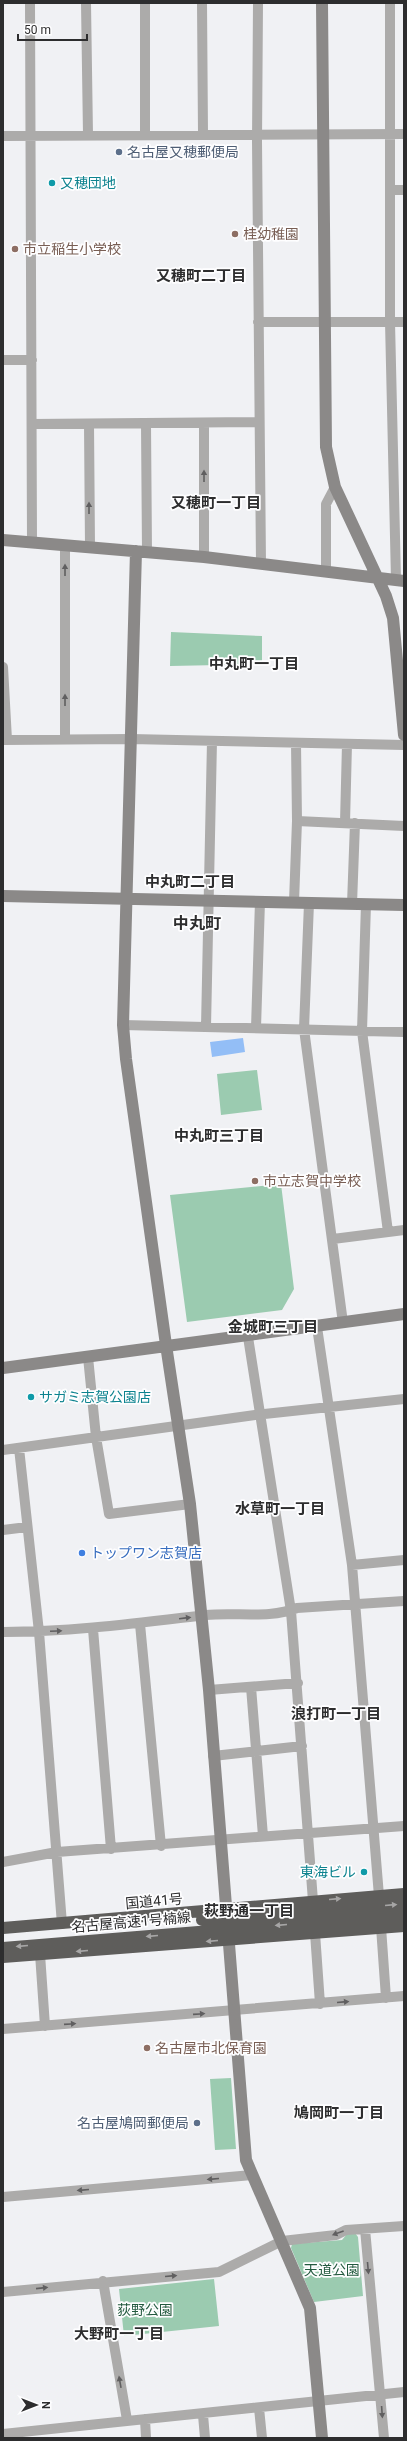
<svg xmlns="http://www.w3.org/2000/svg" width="407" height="2441" font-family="Roboto,'Noto Sans JP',sans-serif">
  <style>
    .green { fill: #9bcbb0 }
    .water { fill: #93bef6 }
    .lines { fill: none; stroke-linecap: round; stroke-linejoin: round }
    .street { stroke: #acabaa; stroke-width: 10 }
    .secondary { stroke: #8b8988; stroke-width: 12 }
    .highway { stroke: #5e5d5b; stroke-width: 12 }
    .oneway { fill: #605f60 }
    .oneway2 { fill: #a6a5a5 }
    .service-dot { fill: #5c6f8a; stroke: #fefeff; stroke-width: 1.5 }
    .culture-dot { fill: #0f9aa8; stroke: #fefeff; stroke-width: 1.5 }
    .education-dot { fill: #8d6e63; stroke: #fefeff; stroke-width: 1.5 }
    .shop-dot { fill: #3f7fe0; stroke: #fefeff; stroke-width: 1.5 }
    .labels { text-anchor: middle; stroke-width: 3.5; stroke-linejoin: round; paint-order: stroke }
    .service-label { font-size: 14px; fill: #4e5e75; stroke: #fefeff; text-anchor: start }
    .culture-label { font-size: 14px; fill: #0d838f; stroke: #fefeff; text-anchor: start }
    .education-label { font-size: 14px; fill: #785e54; stroke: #fefeff; text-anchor: start }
    .shop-label { font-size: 14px; fill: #366cbe; stroke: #fefeff; text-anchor: start }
    .street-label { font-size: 14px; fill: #2d2d2e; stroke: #fefeff }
    .park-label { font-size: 14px; fill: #235a3f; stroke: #fefeff }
    .neighbourhood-label { font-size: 15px; font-weight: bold; fill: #2d2d2e; stroke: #fefeff }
    .quarter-label { font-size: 16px; font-weight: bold; fill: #2d2d2e; stroke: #fefeff }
  </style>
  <rect width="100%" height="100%" fill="#f0f1f4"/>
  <path class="green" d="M171,632L262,636V664L170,666Z
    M257,1070L262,1110L221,1115L217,1074Z
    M281,1184L294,1289L282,1310L187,1322L170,1195Z
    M231,2078L236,2149L215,2150L210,2079Z
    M355,2233L358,2237L363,2296L314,2302L291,2248L292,2244L342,2240L347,2234Z
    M214,2279L219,2326L124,2336L119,2289Z"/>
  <path class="water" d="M243,1038L245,1052L212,1057L210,1042Z"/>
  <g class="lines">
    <path class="street" d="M30,3L32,542
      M86,3L88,135
      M145,3V134
      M202,3L203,134
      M258,3L257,141L261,564
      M390,3V322L396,580
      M3,136L404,134
      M390,190H404
      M258,322H404
      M3,360H32
      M204,423V557
      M32,424L259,422
      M89,424L90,547
      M146,424L147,552
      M326,571V504L335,487
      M3,667L7,740
      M65,739V546
      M3,740L131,739L404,745
      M297,821L404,826
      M345,823L347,744
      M294,902L297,821L296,743
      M309,903L304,1029L343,1323
      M352,904L355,823
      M366,904L362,1031L388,1232
      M123,1025L404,1032
      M206,1027L212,741
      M256,1028L260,901
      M333,1239L404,1230
      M317,1327L352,1565L379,1896
      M248,1337L291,1611L313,1901
      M88,1357L96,1437L109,1514L190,1504
      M19,1448L39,1632L62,1924
      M3,1450L255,1415L404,1399
      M3,1530L27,1527
      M352,1565L404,1560
      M140,1624L161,1846
      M93,1629L111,1849
      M3,1632C72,1632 138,1623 206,1615C236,1612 270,1619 297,1608L404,1601
      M251,1687L263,1836
      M209,1690L298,1683
      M213,1756L302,1746
      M3,1862L57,1852L404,1826
      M381,1927L386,1998
      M315,1933L320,2004
      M40,1954L45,2026
      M3,2029L404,1996
      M3,2197L252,2175
      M365,2229L384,2438
      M103,2281L127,2420
      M3,2292L219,2272L282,2241L336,2235L346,2230L404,2226
      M259,2408L262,2438
      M203,2415L205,2438
      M145,2419L146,2438
      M3,2434L404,2392"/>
    <path class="secondary" d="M322,3L326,447L335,487L386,596L393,618L404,735
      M3,540L204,557L404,581
      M136,551L123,1025L126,1059L166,1345L190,1504L209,1690L246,2160L310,2308L322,2438
      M3,896L404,905
      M3,1368L404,1314"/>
    <path class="highway" d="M202,1920L404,1904
      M3,1928L404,1894
      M3,1948L404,1915
      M3,1957L404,1926"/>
  </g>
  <defs><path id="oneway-solid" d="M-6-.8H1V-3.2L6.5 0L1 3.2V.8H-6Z"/></defs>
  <g class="oneway">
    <use href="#oneway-solid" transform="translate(204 476) rotate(-90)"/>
    <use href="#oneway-solid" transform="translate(89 508) rotate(-90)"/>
    <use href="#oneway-solid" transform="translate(65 570) rotate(-90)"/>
    <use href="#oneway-solid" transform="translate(65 700) rotate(-90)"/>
    <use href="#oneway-solid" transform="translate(185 1618) rotate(-7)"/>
    <use href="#oneway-solid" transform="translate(56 1631) rotate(-3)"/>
    <use href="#oneway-solid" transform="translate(343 2002) rotate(-5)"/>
    <use href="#oneway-solid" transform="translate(199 2014) rotate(-4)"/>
    <use href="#oneway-solid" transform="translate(70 2024) rotate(-4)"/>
    <use href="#oneway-solid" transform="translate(213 2179) rotate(175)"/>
    <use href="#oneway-solid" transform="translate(83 2190) rotate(175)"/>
    <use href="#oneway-solid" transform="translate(338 2233) rotate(160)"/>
    <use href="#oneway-solid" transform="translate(368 2268) rotate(85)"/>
    <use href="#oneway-solid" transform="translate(171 2276) rotate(-5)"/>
    <use href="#oneway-solid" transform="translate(42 2288) rotate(-6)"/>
    <use href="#oneway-solid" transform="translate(120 2382) rotate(-100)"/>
    <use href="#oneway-solid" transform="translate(382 2412) rotate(86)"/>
  </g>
  <g class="oneway2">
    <use href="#oneway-solid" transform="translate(335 1899) rotate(-5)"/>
    <use href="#oneway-solid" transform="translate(391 1905) rotate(-5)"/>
    <use href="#oneway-solid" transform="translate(281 1925) rotate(175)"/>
    <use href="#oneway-solid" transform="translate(152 1936) rotate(175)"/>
    <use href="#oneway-solid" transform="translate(212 1941) rotate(175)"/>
    <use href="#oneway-solid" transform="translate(22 1946) rotate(175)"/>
    <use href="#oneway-solid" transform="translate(82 1951) rotate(175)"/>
  </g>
  <g class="service-dot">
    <circle cx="119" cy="152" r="4"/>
    <circle cx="197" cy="2123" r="4"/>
  </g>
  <g class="culture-dot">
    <circle cx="52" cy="183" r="4"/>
    <circle cx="31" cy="1397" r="4"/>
    <circle cx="364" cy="1872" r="4"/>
  </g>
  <g class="education-dot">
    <circle cx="235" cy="234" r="4"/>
    <circle cx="15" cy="249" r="4"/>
    <circle cx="255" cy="1181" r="4"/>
    <circle cx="147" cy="2048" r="4"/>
  </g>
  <circle class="shop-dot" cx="82" cy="1553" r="4"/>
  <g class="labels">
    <g class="service-label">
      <text x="127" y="157">名古屋又穂郵便局</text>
      <text x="189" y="2128" text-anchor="end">名古屋鳩岡郵便局</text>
    </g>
    <g class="culture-label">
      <text x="60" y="188">又穂団地</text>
      <text x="39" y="1402">サガミ志賀公園店</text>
      <text x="356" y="1877" text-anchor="end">東海ビル</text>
    </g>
    <g class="education-label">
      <text x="243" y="239">桂幼稚園</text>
      <text x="23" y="254">市立稲生小学校</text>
      <text x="263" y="1186">市立志賀中学校</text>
      <text x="155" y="2053">名古屋市北保育園</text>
    </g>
    <g class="shop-label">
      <text x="90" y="1558">トップワン志賀店</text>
    </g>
    <g class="street-label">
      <text transform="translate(154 1901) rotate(-5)" y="5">国道41号</text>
      <text transform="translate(131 1922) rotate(-5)" y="5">名古屋高速1号楠線</text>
    </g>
    <g class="park-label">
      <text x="332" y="2275">天道公園</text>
      <text x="145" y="2315">荻野公園</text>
    </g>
    <g class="neighbourhood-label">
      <text x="201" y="281">又穂町二丁目</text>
      <text x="216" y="508">又穂町一丁目</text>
      <text x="254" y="669">中丸町一丁目</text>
      <text x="190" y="887">中丸町二丁目</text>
      <text x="219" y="1141">中丸町三丁目</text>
      <text x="273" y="1332">金城町三丁目</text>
      <text x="280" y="1514">水草町一丁目</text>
      <text x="336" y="1719">浪打町一丁目</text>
      <text x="249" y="1916">萩野通一丁目</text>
      <text x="339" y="2118">鳩岡町一丁目</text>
      <text x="119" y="2339">大野町一丁目</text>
    </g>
    <g class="quarter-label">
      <text x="197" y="929">中丸町</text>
    </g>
  </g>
  <rect width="407" height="2441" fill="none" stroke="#2d2d2e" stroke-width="8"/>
  <g transform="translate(36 2405) rotate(90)" stroke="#fefeff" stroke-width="3" paint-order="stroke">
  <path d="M0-3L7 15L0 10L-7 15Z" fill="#2d2d2e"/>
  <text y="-6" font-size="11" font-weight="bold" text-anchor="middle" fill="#2d2d2e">N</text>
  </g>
  <path d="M18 34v6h69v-6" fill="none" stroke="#2d2d2e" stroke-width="2"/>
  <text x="24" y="34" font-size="12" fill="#2d2d2e" stroke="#fefeff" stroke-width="3" paint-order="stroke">50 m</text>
</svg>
